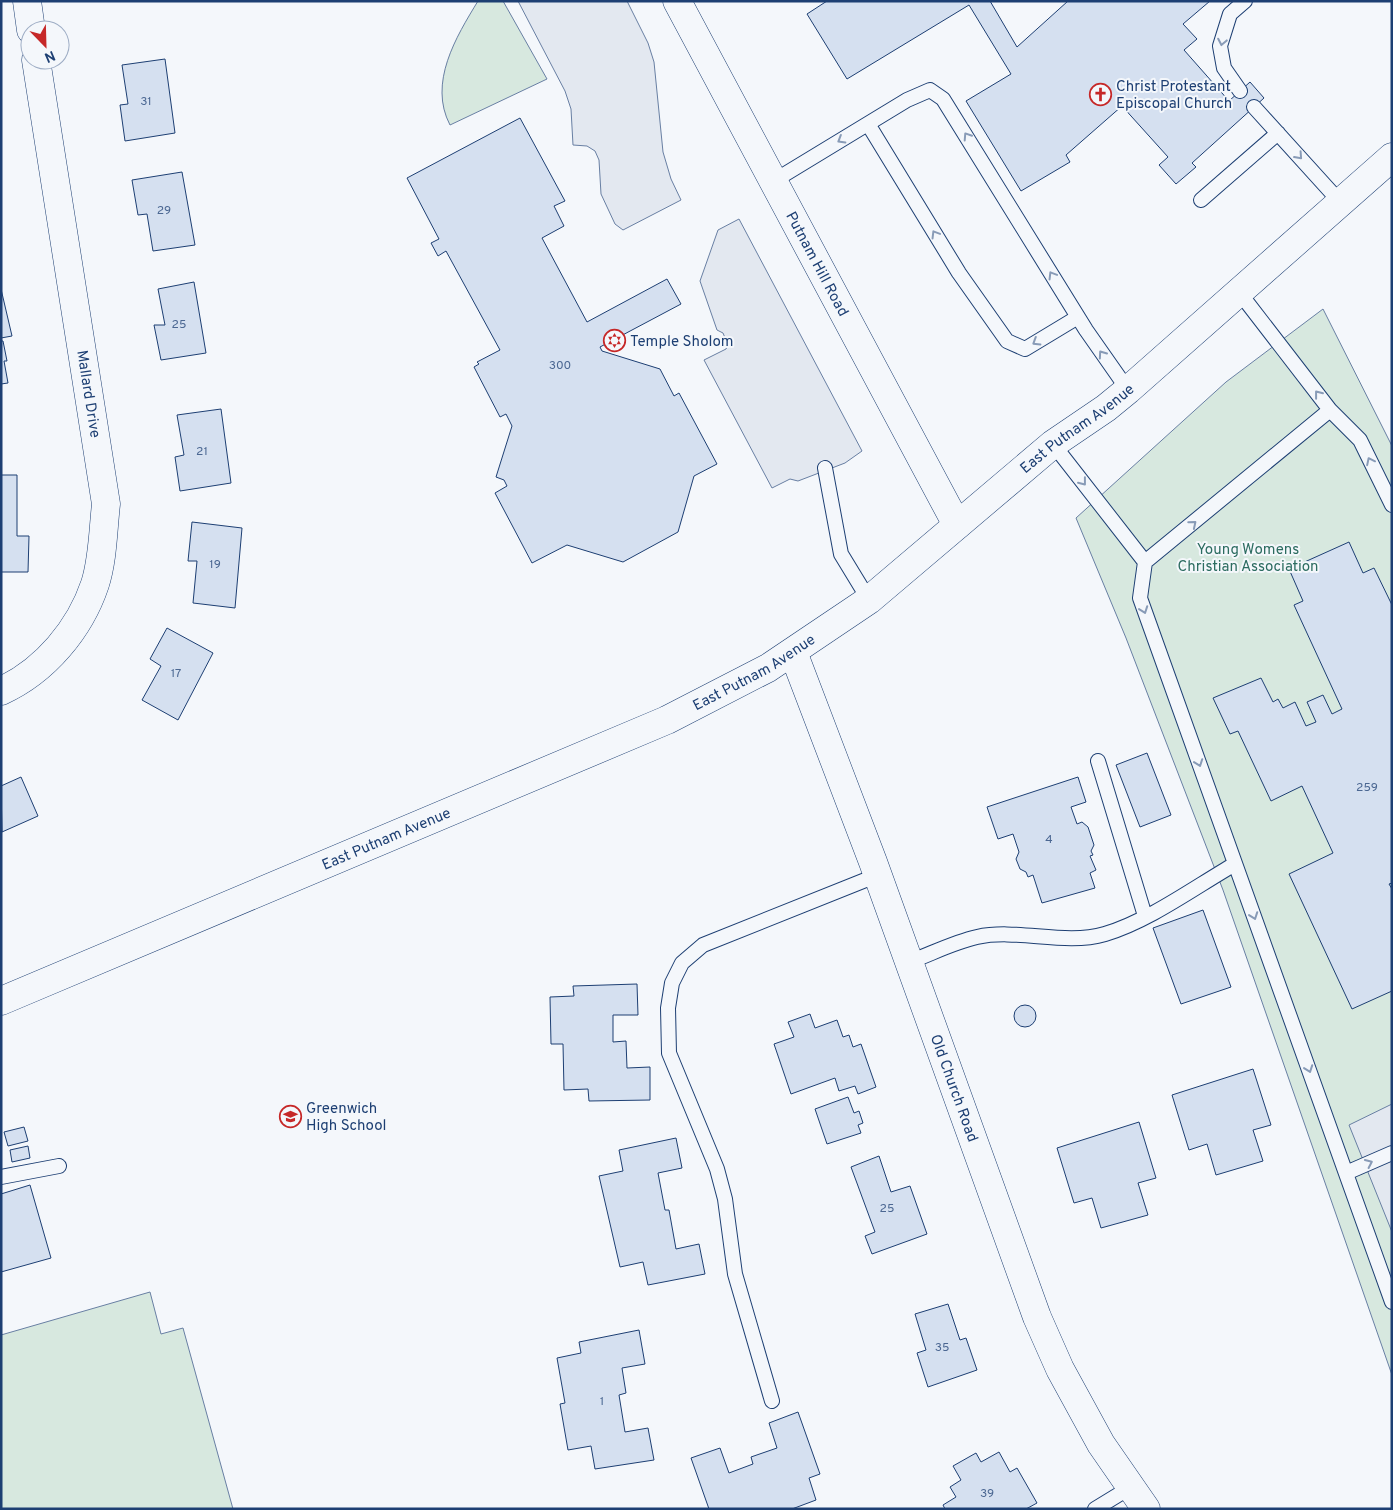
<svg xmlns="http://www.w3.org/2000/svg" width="1393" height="1510" font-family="Overpass,sans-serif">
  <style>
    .green { fill: #d7e8df; stroke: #687fa3 }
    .parking { fill: #e3e8f0; stroke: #687fa3 }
    .building { fill: #d5e0f0; stroke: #1d3f73 }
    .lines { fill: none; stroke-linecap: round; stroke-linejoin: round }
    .lane-casing { stroke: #1d3f73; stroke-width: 16 }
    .street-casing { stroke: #1d3f73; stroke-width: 29 }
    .primary-casing { stroke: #1d3f73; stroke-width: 29 }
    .lane { stroke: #f4f7fb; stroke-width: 14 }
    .street { stroke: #f4f7fb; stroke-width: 28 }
    .primary { stroke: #f4f7fb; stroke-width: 28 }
    .oneway { stroke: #889bb7 }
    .labels { text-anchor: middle; stroke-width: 4; stroke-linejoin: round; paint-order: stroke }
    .number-label { font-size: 12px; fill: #4b6792 }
    .poi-label { font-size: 15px; fill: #1d3f73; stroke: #f4f7fb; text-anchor: start }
    .street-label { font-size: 15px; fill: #1d3f73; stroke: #f4f7fb }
    .park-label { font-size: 15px; fill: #2c6c60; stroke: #f4f7fb }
  </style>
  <rect width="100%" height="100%" fill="#f4f7fb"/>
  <path class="green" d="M478,1H503L547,79L450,125C428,83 456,37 478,1Z
    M1323,309L1392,446V1375L1223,890L1126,638L1076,518L1226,382Z
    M150,1292L161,1334L183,1328L233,1509H1V1335Z"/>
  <path class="parking" d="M518,1H627L648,43L654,62L663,152L671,179L681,200L623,230L615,224L601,194L599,160L595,151L587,146L573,145L571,109L565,91Z
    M739,219L862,451L845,463L798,481L790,479L772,488L704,360L726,349L728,345L723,333L717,330L700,281L718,230Z
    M1392,1104V1232L1349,1125Z"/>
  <path class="building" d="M827,1H990L1017,47L1068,1H1210L1183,24L1197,39L1184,50L1229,101L1250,82L1264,98L1192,163L1196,167L1176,184L1159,165L1168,157L1122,106L1066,155L1070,162L1021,191L966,101L1011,74L969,5L847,79L807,14Z
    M165,59L175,133L125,141L120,105L128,104L122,65Z
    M520,118L565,201L554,206L564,226L542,238L587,322L667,279L681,304L600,347L602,351L660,369L674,396L679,393L717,464L694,476L678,532L623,562L567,545L532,563L495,493L507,486L504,480L496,477L512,426L506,414L500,417L474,367L479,364L477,362L500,350L446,251L438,256L431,243L439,239L407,178Z
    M182,172L195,245L153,251L147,214L138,215L132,180Z
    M194,282L206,353L161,360L154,325H165L158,289Z
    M1,289L12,336L1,338Z
    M1,341H3L7,361H4L8,383L1,384Z
    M221,409L231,483L180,491L175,457L184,455L177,415Z
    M1,475H17V536H29L28,572H1Z
    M192,522L242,528L235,608L193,603L197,561H188Z
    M1349,542L1363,573L1374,568L1392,605V883L1389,884L1392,889V991L1352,1009L1289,874L1333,853L1302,786L1271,801L1238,731L1230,734L1213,698L1261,678L1273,702L1278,699L1283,708L1295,702L1306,726L1316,722L1307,702L1323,695L1332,714L1342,709L1294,605L1303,601L1289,569Z
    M167,628L213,653L178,720L142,700L161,666L150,659Z
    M1147,753L1171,815L1140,827L1116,765Z
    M21,777L38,816L2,832L1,786Z
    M1078,777L1086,802L1071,807L1077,824L1082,822L1088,827L1094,845L1091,851L1093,855L1090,856L1096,870L1090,873L1095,888L1042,903L1033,875L1028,877L1026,872L1020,869L1016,859L1019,852L1013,834L998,839L987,807Z
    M1203,910L1231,987L1181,1004L1153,928Z
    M637,984L638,1015H613V1042L626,1041L627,1068L650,1067V1100L589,1101L588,1089L564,1090L563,1044H551L550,997L574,996L573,986Z
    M1014 1016a11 11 0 1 1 22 0a11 11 0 1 1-22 0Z
    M810,1014L815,1028L837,1020L843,1037L849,1035L853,1047L861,1044L876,1087L858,1094L855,1086L839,1091L835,1078L791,1094L774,1044L794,1037L788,1022Z
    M1253,1069L1271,1125L1253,1130L1263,1161L1216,1175L1207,1144L1189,1150L1172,1095Z
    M848,1097L854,1113L859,1111L863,1123L858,1125L861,1133L827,1144L815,1109Z
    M1139,1122L1156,1178L1138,1183L1148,1215L1101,1228L1092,1198L1074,1203L1057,1148Z
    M24,1127L28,1141L8,1146L4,1132Z
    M676,1138L682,1168L658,1173L665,1210H669L676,1249L699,1244L705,1274L648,1285L643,1262L620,1267L599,1176L623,1171L619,1150Z
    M28,1146L30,1158L12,1162L10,1150Z
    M879,1156L891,1192L910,1186L927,1234L872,1254L865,1236L875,1232L851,1167Z
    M30,1185L51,1258L1,1272V1194Z
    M948,1304L960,1340L966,1338L977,1370L928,1387L917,1353L926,1350L915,1314Z
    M639,1330L645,1364L622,1368L626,1393L619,1395L625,1432L648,1428L654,1460L595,1469L591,1446L568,1450L560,1404L565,1403L557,1358L581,1353L579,1342Z
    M798,1412L820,1474L809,1478L816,1500L792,1509H709L691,1458L720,1448L729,1473L753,1464L751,1457L777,1448L769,1423Z
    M999,1452L1010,1472L1017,1468L1037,1503L1026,1509H945L943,1505L956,1497L950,1487L961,1480L953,1466L976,1453L981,1462Z"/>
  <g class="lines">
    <defs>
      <path id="lane" d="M1240,91L1224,68L1220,46L1230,14L1245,1
        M1254,107L1341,203
        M868,124L959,273L1007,341L1025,349L1078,317
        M772,182L907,100L930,90L943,99L1086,330L1128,390
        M1201,200L1278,133
        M1330,410L1360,440L1392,505
        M1053,444L1145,562L1330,410L1239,292
        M825,468L841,554L869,600
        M1145,562L1140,598L1392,1302
        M1098,761L1145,916
        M909,962C931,954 954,942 977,937C1018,928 1064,946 1105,934C1149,921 1195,887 1235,864
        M1346,1173L1392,1153
        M1,1177L59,1166
        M772,1401L735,1274L725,1199L717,1169L669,1053L668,1008L672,983L682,963L703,945L878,875
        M1095,1509L1131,1487"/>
      <g id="street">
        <path d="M27,1L31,30"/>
        <path id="s1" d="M677,1L957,525"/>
        <path id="s2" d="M793,652L873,862L1037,1317L1060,1369L1101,1444L1146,1509"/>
        <path d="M1,691C45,671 80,629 95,584C103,559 103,530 106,504L36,60"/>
      </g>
      <g id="primary">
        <path id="s3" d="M1,1001L667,720L768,668L869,600L1053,444L1106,408L1128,390L1392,157"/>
      </g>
    </defs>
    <use href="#lane" class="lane-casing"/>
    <use href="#street" class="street-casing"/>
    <use href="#primary" class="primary-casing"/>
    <use href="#lane" class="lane"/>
    <use href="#street" class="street"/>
    <use href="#primary" class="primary"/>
  </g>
  <defs><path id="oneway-chevron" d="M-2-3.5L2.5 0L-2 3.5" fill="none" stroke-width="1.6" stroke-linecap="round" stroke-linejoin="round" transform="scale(1.25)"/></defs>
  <g class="oneway">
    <use href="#oneway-chevron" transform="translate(1222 42) rotate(101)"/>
    <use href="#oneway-chevron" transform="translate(967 136) rotate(-123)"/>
    <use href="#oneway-chevron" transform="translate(841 140) rotate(149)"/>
    <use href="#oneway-chevron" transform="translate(1299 156) rotate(48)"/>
    <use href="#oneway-chevron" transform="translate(935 234) rotate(-121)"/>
    <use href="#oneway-chevron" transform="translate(1052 275) rotate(-121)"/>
    <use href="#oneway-chevron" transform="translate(1036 342) rotate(148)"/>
    <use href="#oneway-chevron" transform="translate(1102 354) rotate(-125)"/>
    <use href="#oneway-chevron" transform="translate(1318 394) rotate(-128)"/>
    <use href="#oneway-chevron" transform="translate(1370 461) rotate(-116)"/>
    <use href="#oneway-chevron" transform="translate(1083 482) rotate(52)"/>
    <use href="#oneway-chevron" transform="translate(1193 524) rotate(-40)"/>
    <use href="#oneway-chevron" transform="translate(1144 610) rotate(70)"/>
    <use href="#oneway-chevron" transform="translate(1199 763) rotate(70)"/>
    <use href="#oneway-chevron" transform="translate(1254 916) rotate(70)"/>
    <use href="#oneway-chevron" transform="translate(1309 1069) rotate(70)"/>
    <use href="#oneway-chevron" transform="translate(1369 1163) rotate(-25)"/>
  </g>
  <defs>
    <symbol id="church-ring" viewBox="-11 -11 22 22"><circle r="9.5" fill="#f4f7fb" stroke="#c62828" stroke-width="1.5"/><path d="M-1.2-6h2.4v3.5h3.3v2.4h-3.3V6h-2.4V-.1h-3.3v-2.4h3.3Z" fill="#c62828"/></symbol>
    <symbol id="synagogue-ring" viewBox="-11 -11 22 22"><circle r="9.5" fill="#f4f7fb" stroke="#c62828" stroke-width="1.5"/><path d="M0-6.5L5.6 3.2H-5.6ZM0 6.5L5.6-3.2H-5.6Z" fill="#c62828"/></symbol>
    <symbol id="school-ring" viewBox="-11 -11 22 22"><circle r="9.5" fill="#f4f7fb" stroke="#c62828" stroke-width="1.5"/><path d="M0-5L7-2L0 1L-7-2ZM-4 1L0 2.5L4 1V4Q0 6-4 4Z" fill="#c62828"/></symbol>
  </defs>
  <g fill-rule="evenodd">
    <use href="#church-ring" x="1088" y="82" width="25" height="25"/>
    <use href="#synagogue-ring" x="602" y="328" width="25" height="25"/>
    <use href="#school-ring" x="278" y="1104" width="25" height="25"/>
  </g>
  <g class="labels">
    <g class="number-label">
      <text x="146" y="105">31</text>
      <text x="164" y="214">29</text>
      <text x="179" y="328">25</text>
      <text x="560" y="369">300</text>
      <text x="202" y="455">21</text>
      <text x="215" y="568">19</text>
      <text x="176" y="677">17</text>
      <text x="1367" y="791">259</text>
      <text x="1049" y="843">4</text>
      <text x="887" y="1212">25</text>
      <text x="942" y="1351">35</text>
      <text x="602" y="1405">1</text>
      <text x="987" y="1497">39</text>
    </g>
    <g class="poi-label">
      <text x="1116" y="91">Christ Protestant<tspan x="1116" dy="17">Episcopal Church</tspan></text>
      <text x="630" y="346">Temple Sholom</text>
      <text x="306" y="1113">Greenwich<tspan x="306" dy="17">High School</tspan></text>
    </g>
    <g class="street-label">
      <text dy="5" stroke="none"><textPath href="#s1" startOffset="298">Putnam Hill Road</textPath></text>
      <text transform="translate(89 394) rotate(81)" y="5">Mallard Drive</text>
      <text dy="5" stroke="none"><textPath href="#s3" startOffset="1228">East Putnam Avenue</textPath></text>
      <text dy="5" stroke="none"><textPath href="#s3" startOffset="822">East Putnam Avenue</textPath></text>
      <text dy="5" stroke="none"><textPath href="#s3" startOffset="418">East Putnam Avenue</textPath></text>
      <text dy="5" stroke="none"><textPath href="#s2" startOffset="465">Old Church Road</textPath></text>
    </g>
    <g class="park-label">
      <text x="1248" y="554">Young Womens<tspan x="1248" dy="17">Christian Association</tspan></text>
    </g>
  </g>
  <rect width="1393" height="1510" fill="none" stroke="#1d3f73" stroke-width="5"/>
  <g transform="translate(45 45) rotate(157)"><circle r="24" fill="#f4f7fb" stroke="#9eadc5"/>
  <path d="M0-4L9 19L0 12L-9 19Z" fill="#c62828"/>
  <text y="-8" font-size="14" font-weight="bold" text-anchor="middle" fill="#1d3f73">N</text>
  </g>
</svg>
